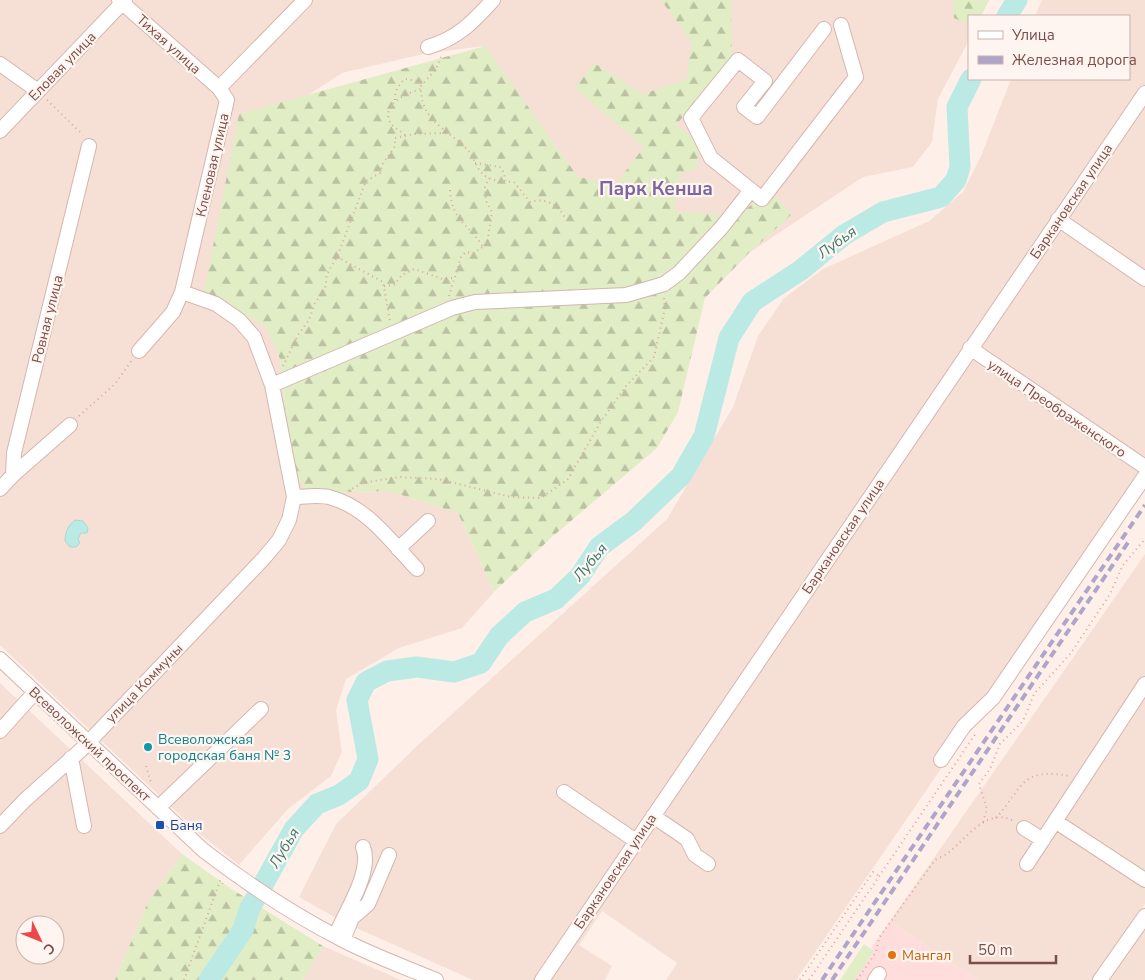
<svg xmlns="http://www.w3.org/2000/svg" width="1145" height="980" font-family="'Nunito Sans',sans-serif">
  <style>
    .residential { fill: #f6e0d6; fill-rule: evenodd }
    .commercial { fill: #ffdddc }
    .grass { fill: #e0edc5 }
    .forest { fill: url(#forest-firs) }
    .water { fill: #bbeae5; stroke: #a0dcd6 }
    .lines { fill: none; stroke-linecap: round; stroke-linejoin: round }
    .river { stroke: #bbeae5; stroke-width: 21 }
    .minor-casing { stroke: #d4b6af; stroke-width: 16 }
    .path { stroke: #dba8a0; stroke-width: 2; stroke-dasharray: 1 4; stroke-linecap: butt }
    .minor { stroke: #fff; stroke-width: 14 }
    .rail { stroke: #afa4ca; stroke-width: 4; stroke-dasharray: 8 5; stroke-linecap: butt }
    .culture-dot { fill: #0f9aa8; stroke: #fff5f0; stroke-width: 2 }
    .transit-dot { fill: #1a4fb4; stroke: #fff5f0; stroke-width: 2 }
    .food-dot { fill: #e8710a; stroke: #fff5f0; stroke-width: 2 }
    .labels { text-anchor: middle; stroke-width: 4.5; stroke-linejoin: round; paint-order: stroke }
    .street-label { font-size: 14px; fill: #7b4e49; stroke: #fff5f0 }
    .culture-label { font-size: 14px; fill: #0d838f; stroke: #fff5f0; text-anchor: start }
    .transit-label { font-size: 14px; fill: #164399; stroke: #fff5f0; text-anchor: start }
    .food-label { font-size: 14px; fill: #c56008; stroke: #fff5f0; text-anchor: start }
    .water-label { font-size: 15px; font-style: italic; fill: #387974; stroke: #fff5f0 }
    .district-label { font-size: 19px; font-weight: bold; fill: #7d669e; stroke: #fff5f0 }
  </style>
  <defs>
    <pattern id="forest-firs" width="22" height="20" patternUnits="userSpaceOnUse" patternTransform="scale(1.25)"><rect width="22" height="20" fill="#e0edc5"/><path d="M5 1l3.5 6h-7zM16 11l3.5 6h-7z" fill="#bbc2a2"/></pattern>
  </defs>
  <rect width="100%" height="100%" fill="#fef0e8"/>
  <path class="residential" d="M0,0H989L981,16H969V40L938,99L932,142L913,167L863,177L749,253L705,298L578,177L484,46L423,54L342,73L307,96L239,114L245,313L266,327L280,358L290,464L308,493L389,491L458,513L494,592L462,628L399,648L346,679L336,710L342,752L331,776L288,809L239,865L200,834L0,645Z
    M1042,0H1145V472L796,980H666L677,963L602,911L579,945L612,966L605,980H473L345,923L299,897L336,824L419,744L667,519L733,407L758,336L784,298L823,269L929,221L963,192L981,156L1011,79H1129V16H1035Z
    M1145,554V904L1093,980H977L890,921Z
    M0,683L182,854L148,902L115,980H0ZM25,925H55V955H25Z
    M1145,926V980H1107Z
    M323,946L401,980H303Z"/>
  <path class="commercial" d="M890,921L977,980H854L874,951L871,948Z"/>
  <path class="grass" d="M864,944L874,951L854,980H840Z"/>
  <path class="forest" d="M661,0H731L732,59L676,125L700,142L696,169L680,174L674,212L739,215L768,191L792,214L749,253L705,298L678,412L657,448L552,537L494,592L458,513L389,491L308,493L290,464L280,359L266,327L204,292L239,114L485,46L578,177L616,184L644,147L575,88L594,63L643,94L687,79L691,41Z
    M953,0H989L981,16H969V25L954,18Z
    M182,854L230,888L323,946L303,980H115L148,902Z"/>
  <path class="water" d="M75,520L83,521L88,528L87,533H81L78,539L80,543L76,547H70L65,541C65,532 68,526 75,520Z"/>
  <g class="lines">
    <path class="river" d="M1007,16L1017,0
      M209,980L243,930L249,910L294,829L317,804L339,795L359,781L368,759L357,700L366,682L387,671L417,667L454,672L481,663L499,636L525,612L556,599L580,576L599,547L634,521L681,476L704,436L729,338L752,302L801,270L844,235L883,212L941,197L956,180L960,167L957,107L971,79"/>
    <defs>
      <path id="minor" d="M119,0L219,88
        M428,47C458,38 472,23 493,0
        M0,64L38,91
        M0,131L125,0
        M751,190L762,199L856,77L841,25
        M1058,219L1145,279
        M970,348L1145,467
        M139,351L173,312L182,292L227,100L219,88L305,0
        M272,385L452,308L475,302L626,295L664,284L679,273L722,227L751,190L711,158L691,118L738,60L765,81L744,107L757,117L824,29
        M13,475L70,425
        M0,489L13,475L14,453L89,146
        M294,497C306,497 321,494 332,498C368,508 392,543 417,569
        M398,549L428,521
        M0,659L203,850C246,883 292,914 341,939C371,955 405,967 436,980
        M0,731L35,692
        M71,758L84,826
        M941,760L964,726L993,698L1145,476
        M564,792L636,841
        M158,808L261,709
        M653,816L687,839L695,855L708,864
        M1055,821L1145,880
        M0,826L25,800L82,749L264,558L279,540L289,520L294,497L272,385L254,337L239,320L216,304L182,292
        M1024,828L1043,840
        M1027,864L1145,684
        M339,928C349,906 372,870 363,847
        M343,940L352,918L368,904L389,855
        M542,980L1145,93
        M875,980L879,974
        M1100,980L1145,916"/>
    </defs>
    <use href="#minor" class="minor-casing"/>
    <path class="path" d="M441,57L436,69L421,86C420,121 446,128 467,149C475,158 476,171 487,177C496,182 504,181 514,182L530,202C545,197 559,205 565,218
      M47,100L83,135
      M395,100C394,92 399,84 405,79L424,82
      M405,135C401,131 392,127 390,122C381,103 408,93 421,89
      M475,163L500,167L504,173L505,181
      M450,190C452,222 469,224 483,247
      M337,257L383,282L390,321
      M384,286L394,285L402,275L414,269L443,279L453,278
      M449,296L461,257L466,252L474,253L487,244L492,212L486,201L485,187L489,178
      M283,366L298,335L309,320L315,303L325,289L327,274L337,257L366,181L380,173L382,165L395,146V138L414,134L447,133
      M79,416L115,384L132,360
      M348,491L362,483L399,477L438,479L511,497L541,498L568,479L600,423L626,386L654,357L665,308L664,297
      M146,766L151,783
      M996,818C1024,787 1020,767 1070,776
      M983,822L987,809L979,784L990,769L1000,744L1023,721L1034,694L1071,653L1110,594L1123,565L1145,539
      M184,980L221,878
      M800,980L873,872L879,876
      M809,980L976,733
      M857,980L876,952L879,938L935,860C939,858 944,856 948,853C966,839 988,806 1013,821"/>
    <use href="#minor" class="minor"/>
    <path class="rail" d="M822,980L1145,505
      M832,980L1129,541"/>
  </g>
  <circle class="culture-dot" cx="148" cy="747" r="5"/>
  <rect class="transit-dot" x="155" y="820" width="10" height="10" rx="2.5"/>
  <circle class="food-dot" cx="892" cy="955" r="5"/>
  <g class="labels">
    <g class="street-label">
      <text transform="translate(169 44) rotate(42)" y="5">Тихая улица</text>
      <text transform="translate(62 66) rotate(-46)" y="5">Еловая улица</text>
      <text transform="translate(212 165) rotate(-77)" y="5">Кленовая улица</text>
      <text transform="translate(1071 201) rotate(-56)" y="5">Баркановская улица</text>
      <text transform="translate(47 319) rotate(-76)" y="5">Ровная улица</text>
      <text transform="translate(1057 408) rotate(34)" y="5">улица Преображенского</text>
      <text transform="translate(843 536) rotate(-56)" y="5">Баркановская улица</text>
      <text transform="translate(144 683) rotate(-46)" y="5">улица Коммуны</text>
      <text transform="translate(90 744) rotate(43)" y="5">Всеволожский проспект</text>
      <text transform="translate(615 871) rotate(-56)" y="5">Баркановская улица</text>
    </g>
    <g class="culture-label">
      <text x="158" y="744">Всеволожская<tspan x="158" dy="16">городская баня № 3</tspan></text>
    </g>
    <g class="transit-label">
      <text x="170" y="830">Баня</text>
    </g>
    <g class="food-label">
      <text x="902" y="960">Мангал</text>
    </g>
    <g class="water-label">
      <text transform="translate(837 242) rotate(-36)" y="5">Лубья</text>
      <text transform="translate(590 562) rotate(-50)" y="5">Лубья</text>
      <text transform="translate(284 848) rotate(-59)" y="5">Лубья</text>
    </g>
    <g class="district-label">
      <text x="656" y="195">Парк Кенша</text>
    </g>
  </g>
  <rect x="968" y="15" width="162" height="65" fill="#fff5f0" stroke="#cab2ad"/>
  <rect x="978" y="31" width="25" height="8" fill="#ffffff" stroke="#cab2ad"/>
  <text x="1012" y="40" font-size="15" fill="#7b4e49">Улица</text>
  <rect x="978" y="56" width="25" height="8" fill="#afa4ca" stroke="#cab2ad"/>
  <text x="1012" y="65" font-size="15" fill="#7b4e49">Железная дорога</text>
  <g transform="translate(40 940) rotate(133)"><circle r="24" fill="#fff5f0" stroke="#cab2ad"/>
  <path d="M0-4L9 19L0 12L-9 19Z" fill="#ef464b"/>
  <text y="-8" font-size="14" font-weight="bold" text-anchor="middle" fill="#7b4e49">С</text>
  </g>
  <path d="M970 955v8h86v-8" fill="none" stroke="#7b4e49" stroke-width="2.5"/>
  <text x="978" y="955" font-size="15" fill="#7b4e49" stroke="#fff5f0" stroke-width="4" paint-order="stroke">50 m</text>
</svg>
